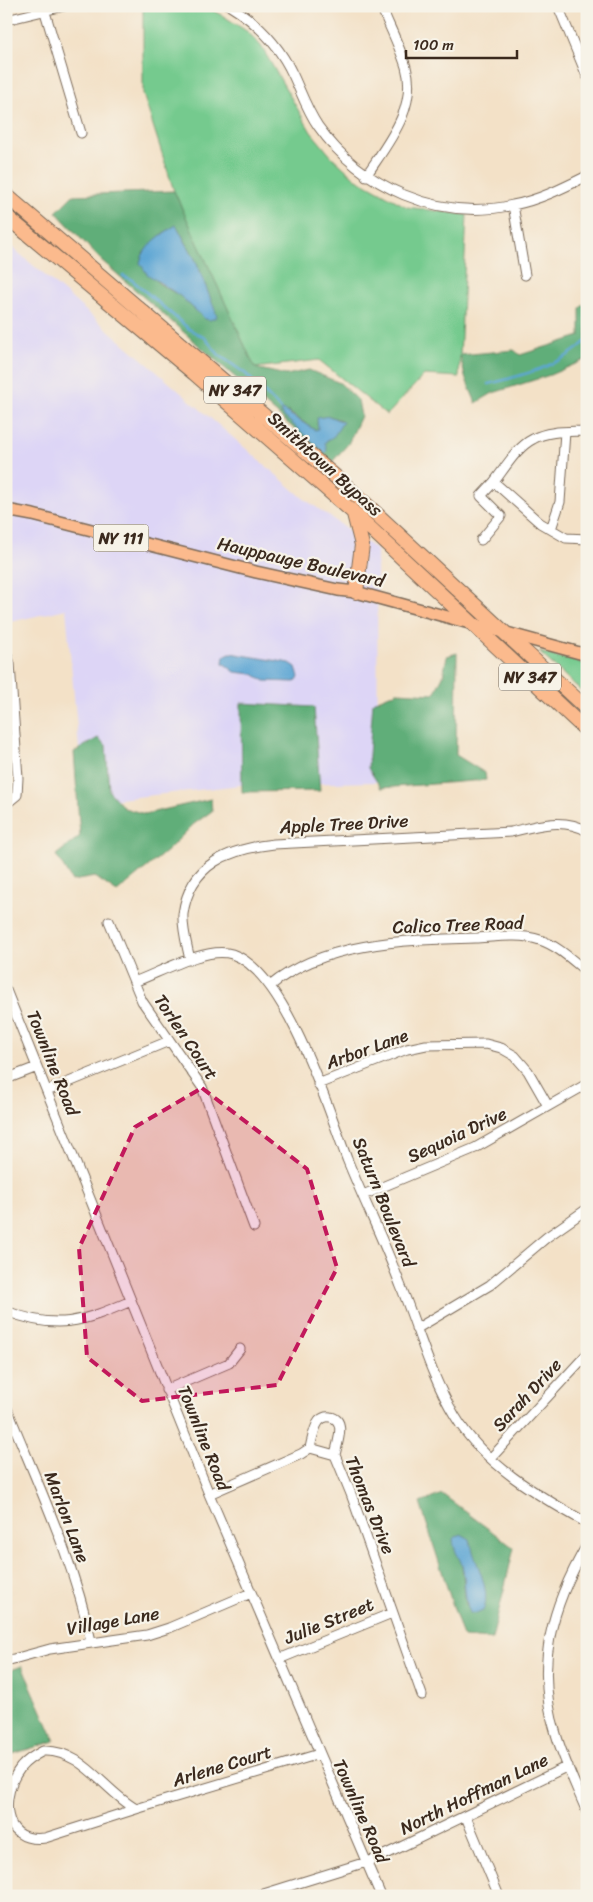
<svg xmlns="http://www.w3.org/2000/svg" width="593" height="1902" font-family="Sriracha,sans-serif">
  <style>
    .built { fill: #ddd5f6 }
    .green { fill: #75ca8e; stroke: #587a56 }
    .forest { fill: #60ae79; stroke: #4e6c4c; fill-rule: evenodd }
    .water { fill: #5da6d4; stroke: #4c6879 }
    .lines { fill: none; stroke-linecap: round; stroke-linejoin: round }
    .stream { stroke: #5da6d4; stroke-width: 2.5 }
    .minor-casing { stroke: #7b6a59; stroke-width: 11 }
    .major-casing { stroke: #7b6a59; stroke-width: 14 }
    .highway-casing { stroke: #7b6a59; stroke-width: 16 }
    .minor { stroke: #fff; stroke-width: 9 }
    .major { stroke: #fbba8d; stroke-width: 11 }
    .highway { stroke: #fbba8d; stroke-width: 14 }
    .marked { fill: #c2185b; fill-opacity: 0.2; stroke: #c2185b; stroke-width: 4; stroke-dasharray: 10 6; stroke-linejoin: round }
    .labels { text-anchor: middle; stroke-width: 4.5; stroke-linejoin: round; paint-order: stroke }
    .shield { fill: #f7f3e8; stroke: #73665b; stroke-width: 1 }
    .shield-label { font-size: 16px; font-weight: bold; fill: #3b2a1e }
    .street-label { font-size: 18px; fill: #3b2a1e; stroke: #f7f3e8 }
  </style>
  <rect width="100%" height="100%" fill="#f7f3e8"/>
  <filter id="ink" filterUnits="userSpaceOnUse"><feTurbulence type="fractalNoise" baseFrequency=".02" numOctaves="2"/><feDisplacementMap in="SourceGraphic" scale="10" xChannelSelector="R" yChannelSelector="G"/><feConvolveMatrix kernelMatrix="1 2 1 2 8 2 1 2 1" color-interpolation-filters="sRGB"/></filter>
  <filter id="wash" filterUnits="userSpaceOnUse"><feTurbulence type="fractalNoise" baseFrequency=".0096" numOctaves="4" result="noise"/><feDisplacementMap in="SourceGraphic" scale="20" xChannelSelector="R" yChannelSelector="G"/><feGaussianBlur stdDeviation="1.12" result="paint"/><feColorMatrix in="noise" values="0 0 0 0 0 0 0 0 0 0 0 0 0 0 0 0 0 1.4 0 .05"/><feComposite in="paint" operator="in"/></filter>
  <g filter="url(#wash)">
    <rect width="100%" height="100%" fill="#f3e1c7"/>
    <path class="built" d="M6,242L303,498L377,550L378,782L241,785L84,803L66,609L6,623Z"/>
    <path class="green" d="M143,6H204L225,17L248,32L261,46L311,132L331,156L355,178L407,207L467,215L459,377L424,375L387,415L319,360L255,368L174,191L143,94Z
      M539,652L587,664V696Z"/>
    <path class="forest" d="M174,191L255,368L286,375L309,370L340,383L358,400L361,416L348,444L332,462L100,259L56,212L73,195ZM177,226L195,259L215,310L205,319L180,296L158,283L143,253L163,233ZM287,411L315,430L318,429L317,423L329,416L341,420L325,442L326,448Z
      M587,302V359L550,375L493,393L476,403L465,377L460,355L514,350L520,355L580,336V308Z
      M457,653L456,755L485,773L486,780L381,788L368,768L373,702L397,692L434,694L443,676L447,656Z
      M241,703L314,707L320,791L242,792Z
      M98,738L106,745L109,791L124,808L145,814L211,799L212,811L194,824L168,850L117,892L95,877L72,881L56,855L80,836L74,752Z
      M442,1494L514,1548L492,1639L463,1637L420,1503ZM471,1548L485,1588L466,1605L462,1565Z
      M22,1666L55,1741L6,1756V1672Z"/>
    <path class="water" d="M176,225L195,259L215,310L217,317L210,320L205,319L180,296L147,274L140,263C143,246 162,234 176,225Z
      M281,409L315,430L318,429L317,418L329,416L343,422L334,436L325,442L327,451L325,453L281,414Z
      M230,653L290,663L296,667L299,677L295,682L265,681L253,674L235,672L223,663L224,656Z
      M461,1534L470,1539C473,1562 493,1588 483,1611L476,1614L470,1613C463,1597 466,1581 462,1565C458,1554 454,1552 453,1539Z"/>
    <g class="lines">
      <path class="stream" d="M123,276L132,280L189,329L205,338L219,355L246,374L281,409
        M489,384C523,375 562,366 587,340"/>
    </g>
  </g>
  <g filter="url(#ink)">
    <g class="lines">
      <defs>
        <path id="minor" d="M230,6C258,23 279,45 293,75C301,92 307,110 318,126C361,187 439,222 513,205C539,200 563,188 587,176
          M558,6L587,76
          M45,12L81,133
          M6,20L64,6
          M366,176C387,144 418,108 406,67C400,47 389,26 381,6
          M513,205L525,275
          M494,482C505,468 517,447 533,439C549,430 570,432 587,431
          M551,529L560,502L565,432
          M481,540L501,516L481,496L494,482L540,523L566,538L587,539
          M6,652L10,664L18,778L17,795L6,804
          M109,921L142,1001L202,1087L254,1227
          M190,960C187,945 182,929 183,914C190,863 230,849 274,844L511,832C535,826 563,817 587,831
          M134,982C159,973 206,946 232,954C286,972 328,1108 347,1159C364,1201 384,1241 400,1284C418,1328 430,1375 455,1416C484,1465 539,1496 587,1523
          M270,986C324,941 408,940 475,938C495,937 520,933 540,940C558,946 572,960 587,972
          M6,990L209,1494L381,1896
          M6,1079L37,1067
          M318,1084L407,1049L426,1045L486,1044L501,1048L515,1056L528,1071L548,1106
          M47,1091L169,1041
          M363,1195L475,1148L587,1084
          M6,1311C57,1331 82,1322 131,1301
          M416,1329L490,1285L547,1237L587,1209
          M166,1390L229,1363L240,1349
          M6,1406C37,1483 74,1560 91,1641
          M310,1448C312,1440 314,1427 319,1421C322,1418 325,1416 330,1417C347,1419 337,1444 335,1455
          M491,1458L587,1354
          M209,1494L301,1454L310,1448L335,1455L351,1494L422,1695
          M587,1545C552,1605 534,1665 556,1734C564,1761 576,1786 587,1812
          M279,1659L392,1613
          M6,1661L50,1649L147,1635L169,1628L251,1593
          M43,1751C82,1749 104,1791 136,1809L45,1838C0,1844 0,1794 21,1767C27,1760 35,1755 43,1751Z
          M136,1809L319,1754
          M466,1817L499,1896
          M257,1896L376,1859L568,1766"/>
        <path id="major" d="M6,510L33,515L256,572L338,590L356,592L587,655"/>
        <path id="highway" d="M6,195L344,484L587,709
          M6,216L194,373L353,512L587,731
          M354,514L362,545L356,592"/>
      </defs>
      <use href="#minor" class="minor-casing"/>
      <use href="#major" class="major-casing"/>
      <use href="#highway" class="highway-casing"/>
      <use href="#minor" class="minor"/>
      <use href="#major" class="major"/>
      <use href="#highway" class="highway"/>
    </g>
  </g>
  <path class="marked" d="M202,1088L307,1169L337,1268L277,1385L142,1401L87,1357L79,1248L135,1127Z"/>
  <g class="labels">
    <g class="shield">
      <rect x="204" y="376.5" width="62" height="27" rx="4"/>
      <rect x="93.5" y="524.5" width="55" height="27" rx="4"/>
      <rect x="499" y="663.5" width="62" height="27" rx="4"/>
    </g>
    <g class="shield-label">
      <text x="235" y="396">NY 347</text>
      <text x="121" y="544">NY 111</text>
      <text x="530" y="683">NY 347</text>
    </g>
    <g class="street-label">
      <text transform="translate(325 464) rotate(42)" y="6">Smithtown Bypass</text>
      <text transform="translate(301 562) rotate(13)" y="6">Hauppauge Boulevard</text>
      <text transform="translate(344 824) rotate(-3)" y="6">Apple Tree Drive</text>
      <text transform="translate(458 925) rotate(-2)" y="6">Calico Tree Road</text>
      <text transform="translate(186 1037) rotate(56)" y="6">Torlen Court</text>
      <text transform="translate(367 1049) rotate(-20)" y="6">Arbor Lane</text>
      <text transform="translate(53 1063) rotate(68)" y="6">Townline Road</text>
      <text transform="translate(457 1135) rotate(-25)" y="6">Sequoia Drive</text>
      <text transform="translate(384 1202) rotate(68)" y="6">Saturn Boulevard</text>
      <text transform="translate(527 1395) rotate(-47)" y="6">Sarah Drive</text>
      <text transform="translate(204 1438) rotate(68)" y="6">Townline Road</text>
      <text transform="translate(370 1505) rotate(68)" y="6">Thomas Drive</text>
      <text transform="translate(67 1517) rotate(69)" y="6">Marlon Lane</text>
      <text transform="translate(113 1621) rotate(-10)" y="6">Village Lane</text>
      <text transform="translate(329 1621) rotate(-22)" y="6">Julie Street</text>
      <text transform="translate(222 1766) rotate(-17)" y="6">Arlene Court</text>
      <text transform="translate(474 1794) rotate(-26)" y="6">North Hoffman Lane</text>
      <text transform="translate(361 1811) rotate(66)" y="6">Townline Road</text>
    </g>
  </g>
  <rect width="593" height="1902" fill="none" stroke="#f7f3e8" stroke-width="25"/>
  <path d="M406 50v8h111v-8" fill="none" stroke="#3b2a1e" stroke-width="2.5"/>
  <text x="413" y="50" font-size="15" fill="#3b2a1e" stroke="#f7f3e8" stroke-width="4" paint-order="stroke">100 m</text>
</svg>
